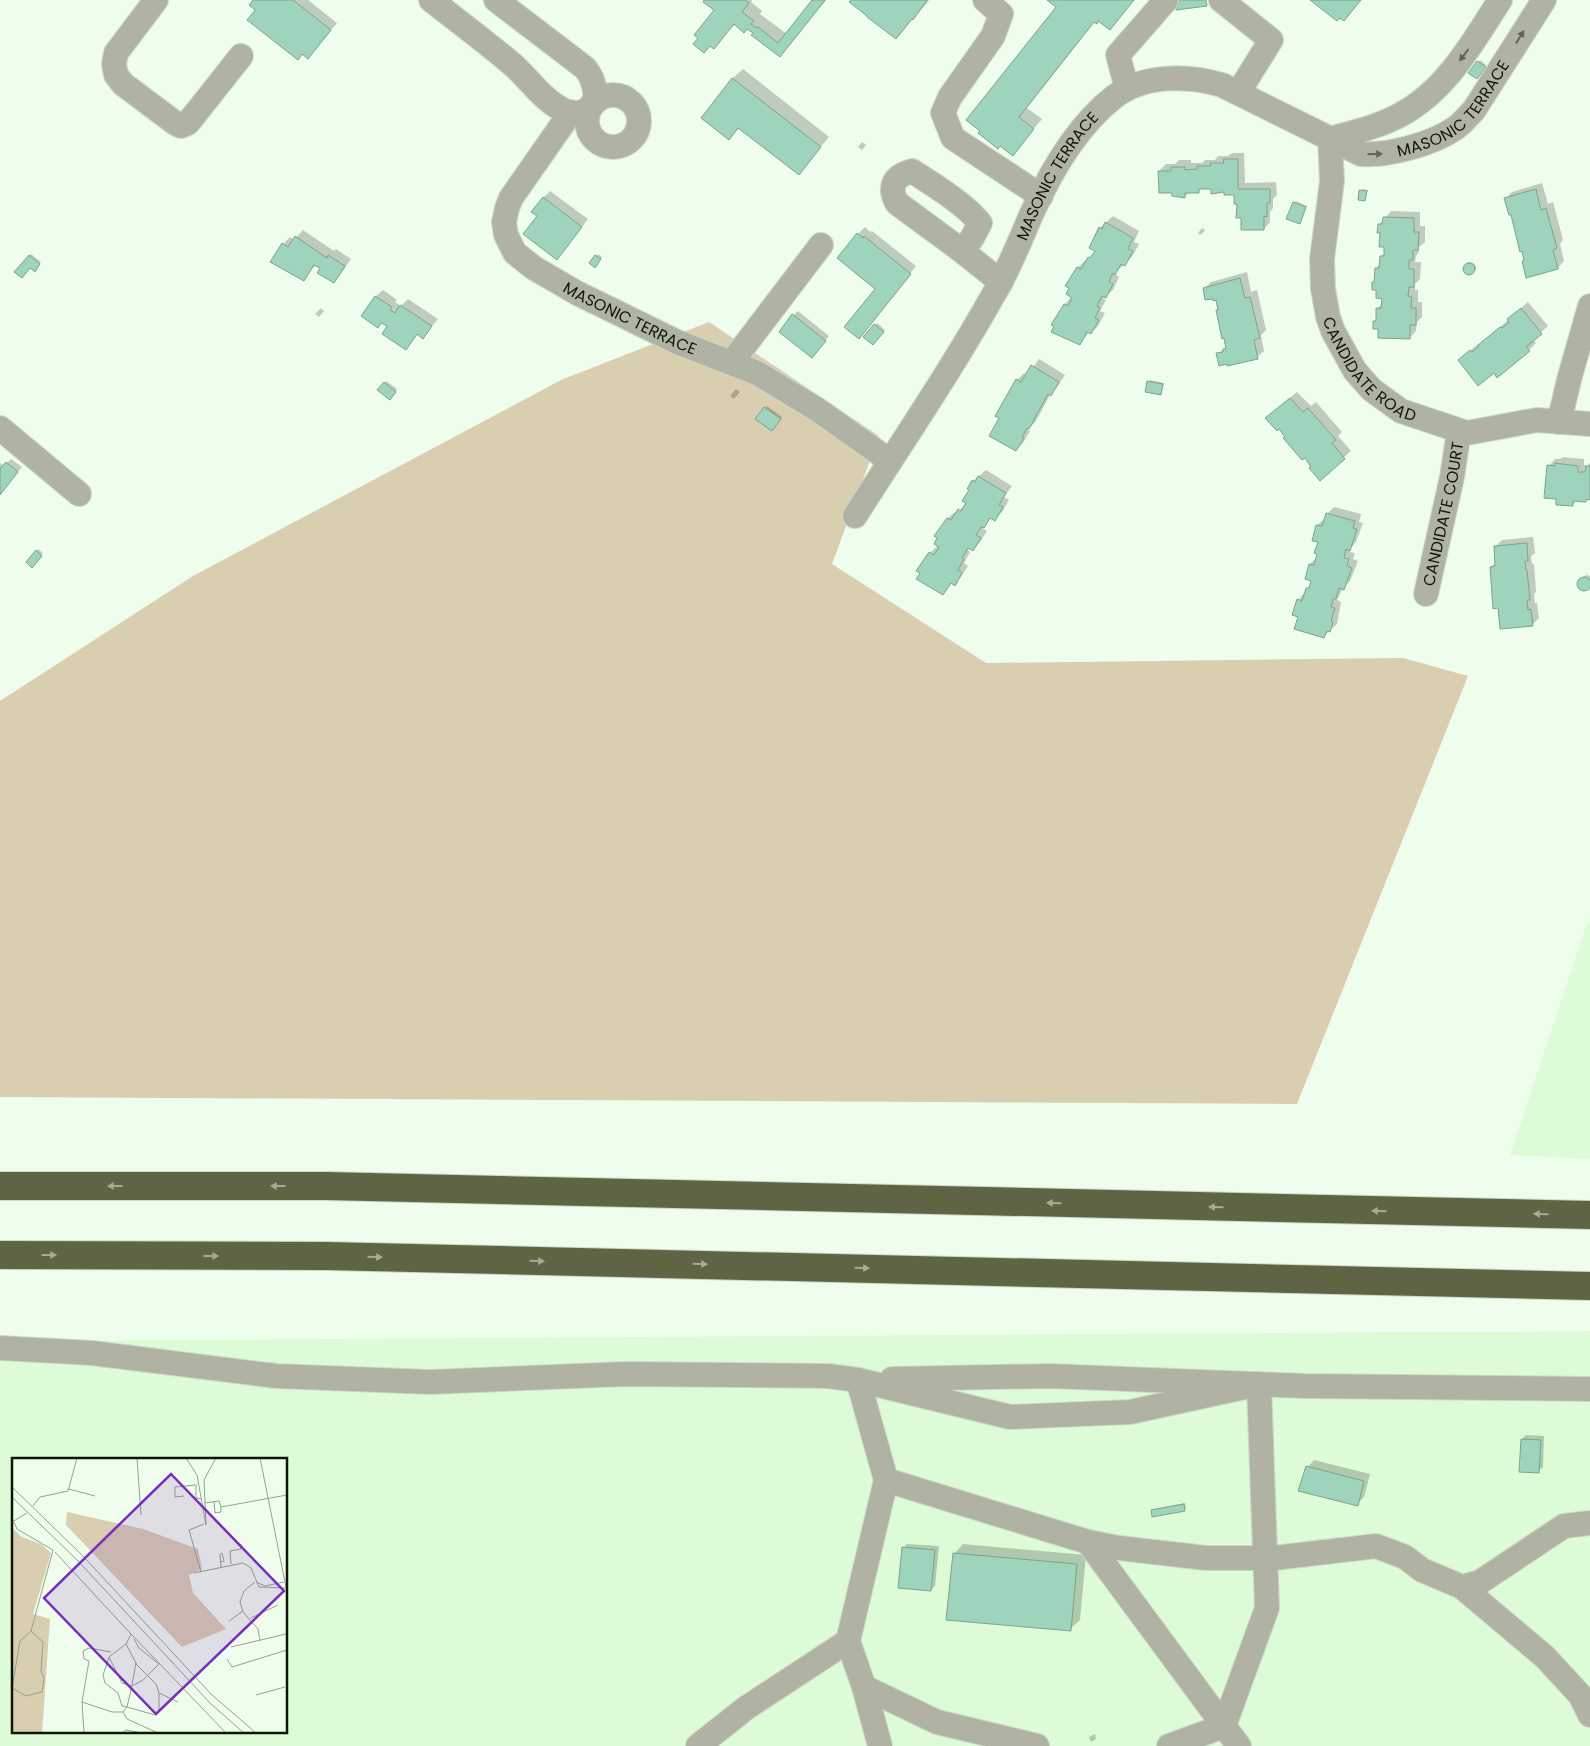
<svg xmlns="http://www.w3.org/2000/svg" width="1590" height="1746" font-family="Poppins,sans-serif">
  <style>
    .built { fill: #ddfbd7; fill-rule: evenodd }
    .green { fill: #d9ceb0 }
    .shadow { fill: #0003 }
    .building { fill: #9dd4bb; stroke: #7ea291 }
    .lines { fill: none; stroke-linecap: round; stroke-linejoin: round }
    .minor-casing { stroke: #cbd9c8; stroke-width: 26 }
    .highway-casing { stroke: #cbd9c8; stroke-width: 30 }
    .minor { stroke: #b0b3a4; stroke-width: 24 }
    .highway { stroke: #5f6444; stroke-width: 28 }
    .oneway { fill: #5f6458 }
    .oneway2 { fill: #a7aa98 }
    .labels { text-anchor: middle; stroke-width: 4.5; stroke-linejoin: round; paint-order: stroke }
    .street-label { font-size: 16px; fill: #0e160c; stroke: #fff }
    .inset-road { fill: none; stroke: #95a192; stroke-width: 1 }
    .view { fill: #7b2cbf; fill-opacity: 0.15; stroke: #7b2cbf; stroke-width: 2.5 }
    .inset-edge { fill: none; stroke: #0e160c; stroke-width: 2.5 }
  </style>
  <rect width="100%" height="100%" fill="#effeec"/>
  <path class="built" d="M1590,918V1159L1510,1155L1586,926Z
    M1590,1331V1746H0V1341ZM14,1460H286V1732H14Z"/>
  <path class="green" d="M709,322L879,436L832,564L986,663L1403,658L1468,676L1297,1104L0,1097V701L193,576L561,380Z"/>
  <path class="shadow" d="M254,0H308L337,23L308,58L303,53L298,59L257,10Z
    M705,0H752L751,2L762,11L760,14L787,34L814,0H826L789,46L780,55L747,28L735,24L714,47L711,45L704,52L715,10Z
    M852,0H928L929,1L896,37Z
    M1049,0H1134L1110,29L1098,20L1095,21L1027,108L1042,119L1013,154L1000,144L1058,7Z
    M1480,60L1486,65L1479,76L1478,62Z
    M743,69L829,137L799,173L740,127L729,139L702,118L733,78Z
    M862,142L866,145L862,150L858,147Z
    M1232,153H1244L1245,183L1276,182L1277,195L1273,199V208L1270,212V222L1264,229L1242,216L1235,193L1212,188H1202L1198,192H1190L1185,196L1173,192L1159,171L1166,164H1175L1179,160H1191V163H1202L1205,160H1215L1218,156H1228Z
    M1542,183L1548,204L1553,202L1563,240L1560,244L1564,261L1558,268L1523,262L1525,259L1512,213L1505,199L1512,192Z
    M1362,189L1368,190L1365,200L1361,191Z
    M550,191L588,219L563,252L538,216L543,198Z
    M1296,201L1307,206L1300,222L1294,203Z
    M1391,211L1420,212V226H1425V242L1419,247V252L1416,256L1415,262H1421L1420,279L1415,284V290H1418V302H1422V317L1417,322L1416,331L1410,338L1379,328L1375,321L1377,319L1378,308L1383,303V297L1373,283L1375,281L1376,268L1381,263V256L1385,253V246L1379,225Z
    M1113,216L1139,231L1134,242L1139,244L1132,257L1115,273V274L1119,277L1113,290L1103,298L1106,300L1100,311L1105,313L1098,326L1091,333L1089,332L1080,344L1062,310L1065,304L1072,296L1071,288L1067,286L1078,267L1085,261H1087L1096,250L1100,228Z
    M865,227L870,232L872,231L916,266L865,330L876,289L858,234Z
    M1202,228L1205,230L1204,232L1200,235L1198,233Z
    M303,230L334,251L336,249L351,259L340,275L334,282L321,268L316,264L304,279L283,244L290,237L294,240Z
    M31,254L41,262L34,270L30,266L16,272Z
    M598,254L602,257L596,265L590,263Z
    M1464 268a6 6 0 1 1 12 0a6 6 0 1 1-12 0Z
    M1247,272L1251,292L1257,290L1266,330L1261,335L1264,351L1257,357L1218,354L1227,346L1217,310L1219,309L1217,299L1204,289L1211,282Z
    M383,290L397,300L395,302L401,306L408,299L438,319L423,337L418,334L406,349L388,326L382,322L363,316L376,296Z
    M1528,302L1548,326L1533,340L1536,343L1529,350L1498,376L1494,372L1466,354L1478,344L1479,346Z
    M321,308L324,311L319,317L315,314Z
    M798,311L829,336L816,352L793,315Z
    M877,323L885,330L873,344L865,337Z
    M1039,359L1065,375L1057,387L1050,395L1036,421L1028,430L1030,431L1023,443L1016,450L1017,380L1024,373L1027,375Z
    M1150,380L1164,383L1161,393L1148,382Z
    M386,381L397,389L392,397L385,383Z
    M736,389L740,392L734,399L730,396Z
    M1297,392L1311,406L1316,402L1342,432L1338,436L1351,451L1320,479L1313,466L1286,436L1274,411Z
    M767,406L782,417L774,428L757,418Z
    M1563,457L1584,459V465H1588L1590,463V499L1585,501L1577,500L1572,505L1549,466L1555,459H1560Z
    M11,459L22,467L0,494V463L4,466Z
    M986,470L1012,486L1004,497L1009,500L1002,512L995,519L992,517L982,528L987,531L980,542L973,549L970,548L968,550L970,552L964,563L968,566L961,577L955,584L952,583L943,593L930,553L938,545L948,518L955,512L957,513L967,502L973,481Z
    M1334,507L1361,514L1359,522L1363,523L1356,542L1351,548L1350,552L1355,553L1353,559L1358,561L1350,581L1343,588L1337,600L1341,602L1337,624L1324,636L1299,616L1298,600L1312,584L1310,564L1317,557L1319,541L1317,525L1325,519L1327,514Z
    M1533,537L1535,553L1531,556L1532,564H1534L1536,592L1534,594L1535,603H1537L1539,618L1532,625L1499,607L1491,567L1496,562L1495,547L1502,540Z
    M38,549L43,553L32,566L28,562Z
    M1586,575L1590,576V588L1586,590L1581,589L1578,584L1580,581Z
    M1526,1435L1544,1436L1543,1467L1538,1471L1522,1439Z
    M1314,1460L1370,1474L1364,1497L1357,1504L1308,1467Z
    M1185,1503L1186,1508L1184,1510L1152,1511L1154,1509Z
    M907,1544L939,1546L935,1586L931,1590L903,1548Z
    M963,1544L1086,1555L1080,1620L1070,1629L954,1554Z
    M1095,1734L1096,1739L1091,1742L1089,1737Z"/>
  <path class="building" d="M253,0H293L331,30L308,59L302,54L298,60L247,20L255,10L249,5Z
    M704,0H745L749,3L742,12L754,21L751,24L756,28L758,27L778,43L812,0H825L780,57L751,35L753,33L747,29L744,33L734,24L714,49L710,46L704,53L693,44L698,38L694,35L714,10L703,2Z
    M851,0H927L913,20L912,19L896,39L867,17V16L849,2Z
    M1047,0H1134L1110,30L1098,21L1097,24L1094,22L1019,117L1034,129L1013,156L1000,146L998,149L978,133L980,131L966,120L1056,7Z
    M1175,0H1206L1207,6L1176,10Z
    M1310,0H1361L1344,21L1340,18L1337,21Z
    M1477,61L1486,67L1477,79L1468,73Z
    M732,78L821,147L799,175L738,128L729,140L701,118Z
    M1223,159H1238V189H1270V203H1267V217L1264,216V230H1241V218H1236L1237,204H1234V195H1224V192L1211,194V189H1199V193H1185V198L1172,196V193H1159L1158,171H1171V167H1185V170L1197,169V166H1211L1210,163H1224Z
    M1536,189L1541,210L1546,208L1557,248L1553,250L1558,269L1526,278L1522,261H1524L1522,251L1520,252L1511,215H1509L1504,198Z
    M1359,190L1367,191L1365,201L1358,200Z
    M543,197L582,227L557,260L523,234L537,216L531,212Z
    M1293,202L1306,207L1300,224L1286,219Z
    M1383,217L1414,218V232H1419L1418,250H1413V260H1409V269H1414V287H1409L1408,296L1412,297L1411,308H1416V325H1410V339L1378,338V329H1373V321H1376V308H1381L1382,299L1376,298V290H1372V282H1374L1375,268H1379L1380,256H1384V247H1379L1380,233H1377L1378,224H1382Z
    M1105,222L1133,238L1128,249L1133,251L1125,266L1121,264L1115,275L1113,273L1109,281L1113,284L1106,298L1102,296L1097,306L1100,308L1095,318L1099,320L1091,334L1087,332L1080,345L1051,332L1054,326L1051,325L1064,304L1068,306L1072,298L1066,294L1069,288L1065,286L1077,267L1081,269L1088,257L1090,258L1095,251L1089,248L1099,227L1102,229Z
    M857,233L863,238L864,236L911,274L859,339L844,327L875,289L837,258Z
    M295,236L327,258L328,255L345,266L334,283L317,273L320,268L314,265L304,281L270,262L282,243L288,247Z
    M29,255L40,264L35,272L30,268L22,278L14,272Z
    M595,255L601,259L595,268L589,263Z
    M1463 269a6 6 0 1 1 12 0a6 6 0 1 1-12 0Z
    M1240,278L1245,298L1250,297L1260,338L1254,340L1258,359L1227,366V364L1219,366L1216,353L1223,352V349H1226L1224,338L1222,339L1216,310H1218L1216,300L1213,301V299L1205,300L1203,288Z
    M375,296L392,307L390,310L395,313L400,305L432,326L423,339L417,334L406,350L382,334L387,326L381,323L378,328L361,316Z
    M1521,308L1542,334L1526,347L1530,351L1497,378L1494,373L1478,386L1458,360L1470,350L1472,352L1479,346L1478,345L1500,327L1502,328L1509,322L1507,319Z
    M792,314L826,341L812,358L779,332Z
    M874,324L884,332L873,345L863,337Z
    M1031,365L1059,382L1051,396L1048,394L1029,429L1027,428L1022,437L1024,438L1016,451L989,436L999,418L995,416L1016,379L1021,382Z
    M1147,381L1163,384L1161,395L1145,392Z
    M384,382L396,392L390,400L377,390Z
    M1290,398L1303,412L1308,408L1336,440L1332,443L1345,459L1320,481L1309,468L1311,467L1305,458L1302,460L1283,438L1285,437L1279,429L1277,431L1265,418Z
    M764,407L781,419L772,431L755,419Z
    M6,462L18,472L0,495V469Z
    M1555,463L1578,466V472H1585L1586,466H1590V500L1586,499V502L1573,501V506L1556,505V499L1544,498L1547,465L1555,466Z
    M978,476L1006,493L999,505L1003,507L995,521L990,518L984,528L981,527L976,535L981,538L973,551L968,548L962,558L964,559L958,570L962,573L955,586L951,583L943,595L916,579L920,573L916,571L929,552L934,555L939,547L934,544L937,538L934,536L947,518L951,520L958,509L961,511L966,503L962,501L969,490L967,489L972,480L975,482Z
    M1326,513L1355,521L1353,528L1357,529L1350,551L1346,549L1344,558L1349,559L1347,566L1352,568L1344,590L1339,588L1336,599H1333L1331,607L1335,608L1331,621L1333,622L1330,632L1327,631L1324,638L1294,629L1298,617L1292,615L1297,599L1302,601L1306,588H1309L1311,581L1305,579L1309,564L1314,565L1317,554L1314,553L1318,542L1312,541L1316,525L1322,526Z
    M1527,543L1528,561H1525L1526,570H1527L1530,600H1527L1528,610L1531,609L1533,626L1500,629L1498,608L1493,609L1490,567L1495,566L1494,546Z
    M36,550L42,556L32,568L26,562Z
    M1577 584a7 7 0 1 1 14 0a7 7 0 1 1-14 0Z
    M1521,1439L1541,1440L1539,1473L1519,1472Z
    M1306,1466L1364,1481L1358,1506L1298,1491Z
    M1184,1504L1185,1511L1152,1517L1151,1510Z
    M902,1547L935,1550L931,1591L898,1588Z
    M953,1553L1077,1564L1071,1631L946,1620Z"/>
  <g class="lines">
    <defs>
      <g id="minor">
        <path d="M156,0L116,53L114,64L116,75L123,84L175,123L181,126L188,123L241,56"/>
        <path d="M431,0C458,21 486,42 512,64C529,79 543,100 563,110C578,118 597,109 595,92C594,82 591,75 585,68L496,0"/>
        <path d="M985,0L1001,14L993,36L950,97L943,113L953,138L1041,196"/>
        <path d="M1221,0L1271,40L1238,93"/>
        <path d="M1127,89L1118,55L1166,0"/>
        <circle cx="613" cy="121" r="26"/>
        <path id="s1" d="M571,112L511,198L507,208L504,222L506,235L515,253L534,268L577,293L677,342L757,373L818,410L890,461"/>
        <path id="s2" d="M1330,139L1332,181L1322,259L1323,289L1328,317L1333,331L1355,371L1372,390L1401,411L1467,433L1537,420L1590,424"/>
        <path d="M1330,139C1354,132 1378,127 1400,115C1446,91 1473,42 1500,0"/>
        <path d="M962,251L972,238L980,223C965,204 932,184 912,171C894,176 888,186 897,203L962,251L1001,282"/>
        <path d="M732,362L821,245"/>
        <path d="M1559,422L1570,376L1590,306"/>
        <path d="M0,428L79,494"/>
        <path id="s3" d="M855,516C902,442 952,369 995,292C1010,267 1020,240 1032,213C1051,171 1077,126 1114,97C1144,74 1187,75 1222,85L1361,154C1388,156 1432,144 1454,129C1462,124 1468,116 1474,110L1544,0"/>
        <path id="s4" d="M1426,594L1452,477L1459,431"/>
        <path d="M0,1348L92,1353L276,1376L430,1382L626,1374L828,1376L858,1380L886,1480L1088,1542L1119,1548L1206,1558H1274L1376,1546L1405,1557L1422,1570L1462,1587L1480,1582L1564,1526L1590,1523"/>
        <path d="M892,1379L1050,1376L1305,1386L1590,1389"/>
        <path d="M858,1380L1010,1417L1130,1412L1259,1384L1267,1608L1224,1726"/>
        <path d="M886,1480L848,1641L864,1687L937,1722L1037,1746"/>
        <path d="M1088,1542L1224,1726"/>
        <path d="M1462,1587L1545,1657L1580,1695L1590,1715"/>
        <path d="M864,1687L880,1746"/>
        <path d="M698,1746L746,1708L848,1641"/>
        <path d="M1169,1746L1224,1726L1239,1746"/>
      </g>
      <path id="highway" d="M0,1186H326L1590,1215
        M0,1255L326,1256L1590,1286"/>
    </defs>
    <use href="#minor" class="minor-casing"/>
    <use href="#highway" class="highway-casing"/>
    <use href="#minor" class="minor"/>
    <use href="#highway" class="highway"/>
  </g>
  <defs><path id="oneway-solid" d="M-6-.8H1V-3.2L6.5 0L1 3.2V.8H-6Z" transform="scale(1.25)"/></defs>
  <g class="oneway">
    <use href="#oneway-solid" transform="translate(1520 37) rotate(-58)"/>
    <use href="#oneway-solid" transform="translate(1464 55) rotate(127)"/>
    <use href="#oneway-solid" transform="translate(1375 154) rotate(-2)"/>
  </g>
  <g class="oneway2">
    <use href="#oneway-solid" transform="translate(115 1186) rotate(-180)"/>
    <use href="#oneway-solid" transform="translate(278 1186) rotate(-180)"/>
    <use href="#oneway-solid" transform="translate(1054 1203) rotate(-179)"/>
    <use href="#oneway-solid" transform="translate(1216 1207) rotate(-179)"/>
    <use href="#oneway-solid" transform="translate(1379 1211) rotate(-179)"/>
    <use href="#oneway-solid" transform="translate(1541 1214) rotate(-179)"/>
    <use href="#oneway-solid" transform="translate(49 1255)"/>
    <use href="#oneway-solid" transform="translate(211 1256)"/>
    <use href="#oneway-solid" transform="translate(375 1257) rotate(1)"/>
    <use href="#oneway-solid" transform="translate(537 1261) rotate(1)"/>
    <use href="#oneway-solid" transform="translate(700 1264) rotate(1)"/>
    <use href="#oneway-solid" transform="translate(862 1268) rotate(1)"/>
  </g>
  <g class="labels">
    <g class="street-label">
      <text dy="6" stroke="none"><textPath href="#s3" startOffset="872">MASONIC TERRACE</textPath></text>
      <text dy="6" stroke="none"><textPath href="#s3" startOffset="396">MASONIC TERRACE</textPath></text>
      <text dy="6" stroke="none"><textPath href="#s1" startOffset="296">MASONIC TERRACE</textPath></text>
      <text dy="6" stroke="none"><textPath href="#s2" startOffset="248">CANDIDATE ROAD</textPath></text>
      <text dy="6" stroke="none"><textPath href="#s4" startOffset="82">CANDIDATE COURT</textPath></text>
    </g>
  </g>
  <g transform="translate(12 1458)">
    <rect width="275" height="275" fill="#effeec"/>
    <path d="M55,54L131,71L186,91L190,111L177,117L181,135L214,171L170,189L54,67ZM0,70L10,79L29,86L39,95L21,156L38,161L30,275H0Z" fill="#d9ceb0"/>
    <path class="inset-road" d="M125,0L129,57M174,0L185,17L194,67L192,22L204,0M248,0L275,134M184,26V40L189,41M0,29L71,98L199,236L244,275M57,31L83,38M172,38L163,39V29L183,27M0,39L66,103L199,246L232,275M202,43L203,55L209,54V49M192,45L207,43L209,49L275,37M21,48L28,39L56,33L65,0M0,64L15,55M2,64L5,71L41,92L19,173M43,94L119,176L114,186L125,207L144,226L147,235L166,244M209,104L212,103L210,95L208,96L209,109M219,106L218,93L229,91V86M189,114L177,72L192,66M182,115L231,105L239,110L247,129L274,130M243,124L232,133L228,144L231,154L246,171L248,183M244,124L253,128L272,124M239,160L266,147M217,163L231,153M19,173L31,184L29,213L32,221L30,234L14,238L0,230L8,183ZM119,176L214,275M114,186L97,199L110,225L120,228L115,249L143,257L147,251V235M219,189L274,176M97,199L91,217L93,225L106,235L110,248L115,249L111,254M215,201L220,209L275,192M120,227L124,205M120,228L131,222L147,206L127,190L122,181M244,237L273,229M70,244L100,254H111L115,261L146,275M72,275L70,244L77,203L72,201L71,193L77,190L99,194M110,275L114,272L130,275"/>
    <path class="view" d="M159,16L272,133L144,256L32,140Z"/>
    <rect width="275" height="275" class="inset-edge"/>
  </g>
</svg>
